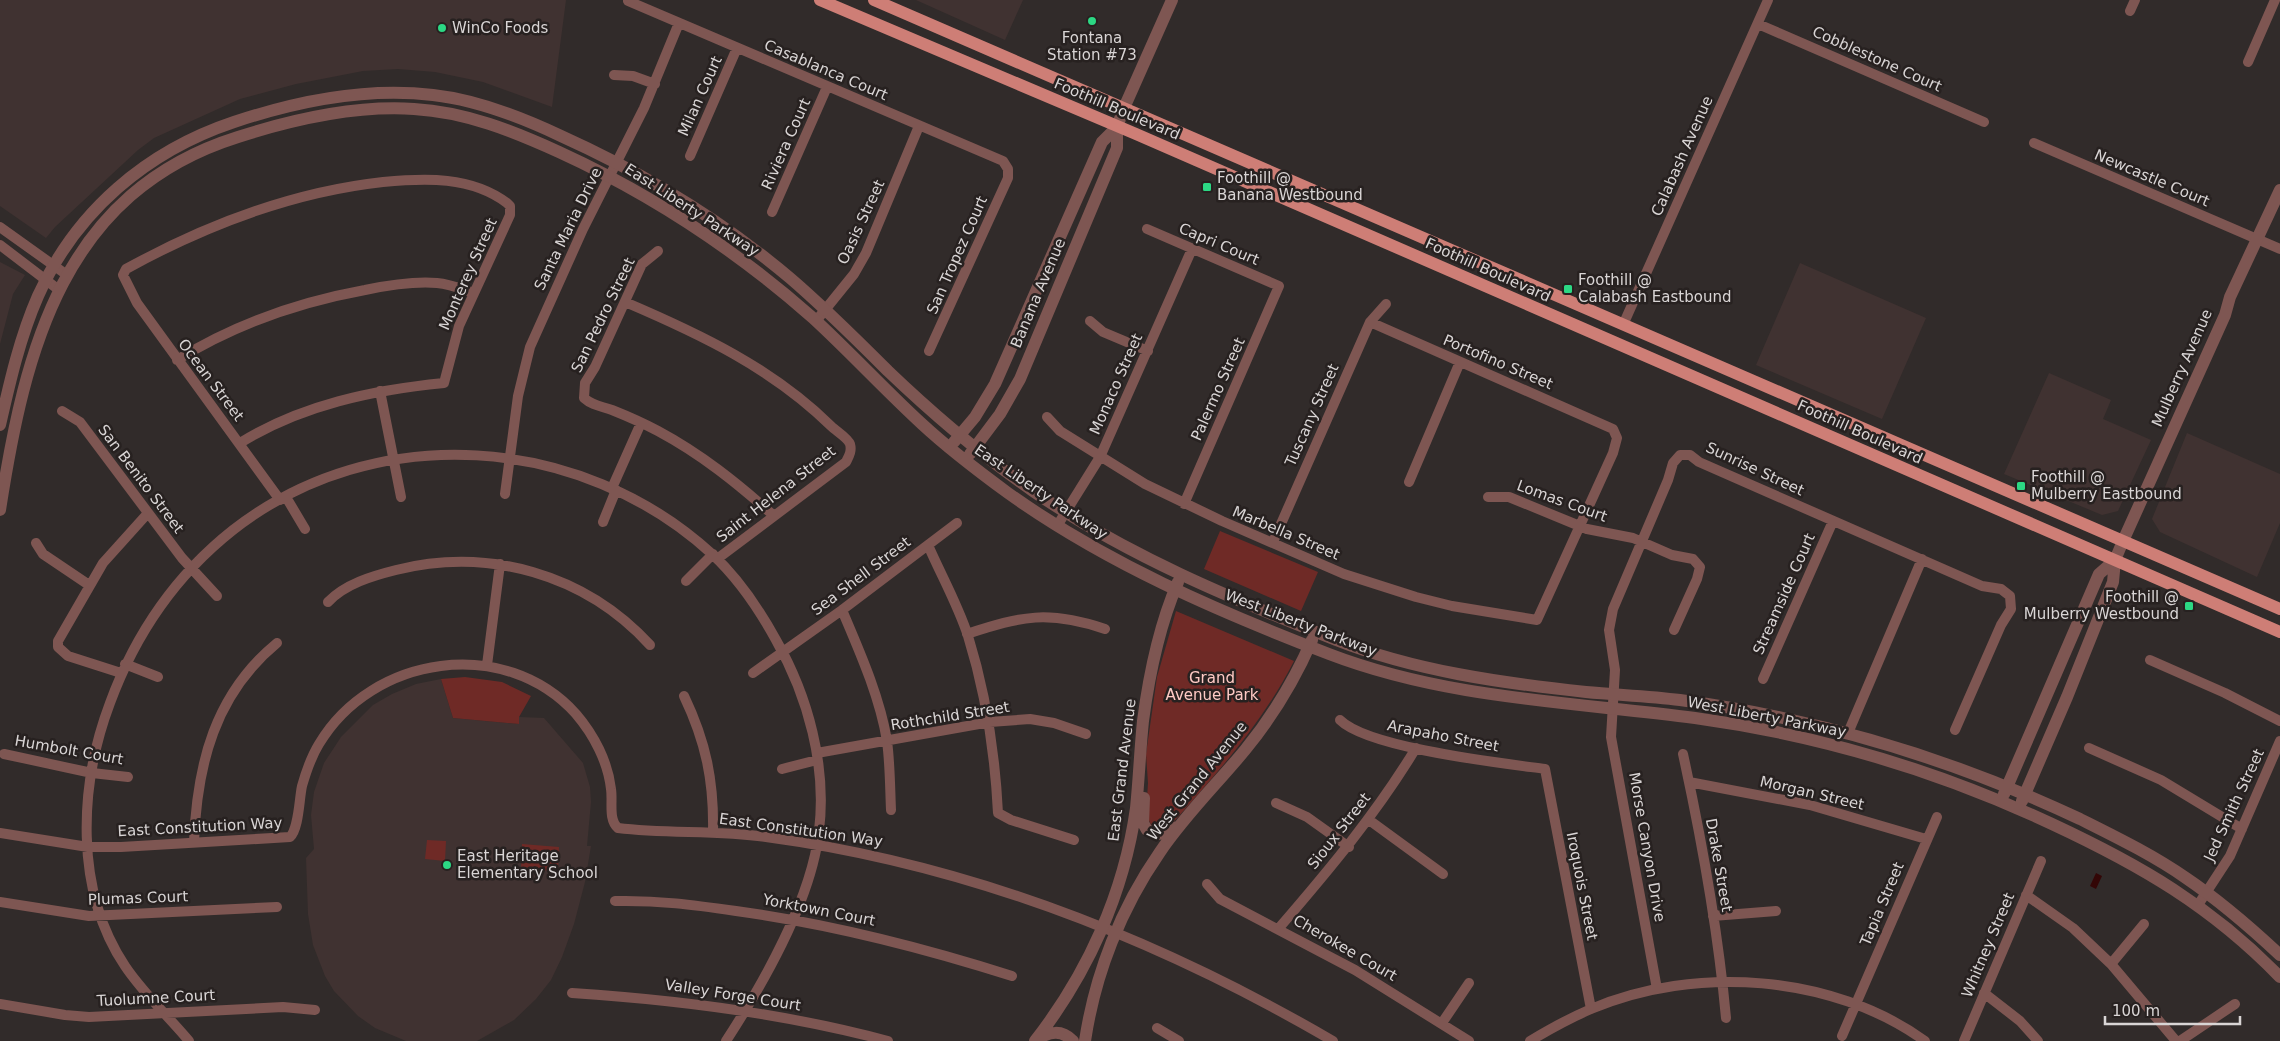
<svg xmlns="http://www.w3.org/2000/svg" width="2280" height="1041" font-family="'DejaVu Sans',sans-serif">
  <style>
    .built { fill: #403231 }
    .green { fill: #6f2a26 }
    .water { fill: #330606 }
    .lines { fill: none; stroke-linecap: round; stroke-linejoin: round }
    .minor { stroke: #7e5652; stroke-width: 10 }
    .tertiary { stroke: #7e5652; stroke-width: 12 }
    .primary { stroke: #ce7e76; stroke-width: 12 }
    .poi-dot { fill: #2cd884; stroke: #272120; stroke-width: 2 }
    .labels { text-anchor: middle; stroke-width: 5; stroke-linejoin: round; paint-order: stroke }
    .poi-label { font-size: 15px; fill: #d9d5d5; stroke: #272120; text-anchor: start }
    .street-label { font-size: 15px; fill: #d9d5d5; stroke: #272120 }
    .park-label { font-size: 15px; fill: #fecac4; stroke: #272120 }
  </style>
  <rect width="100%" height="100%" fill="#312b2a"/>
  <path class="built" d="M0,0H566L552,107L483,82L435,72L398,69L363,71L296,84L240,99L154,138L138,150L55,227L46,238L0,206Z
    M916,0H1023L1005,40Z
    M0,262L25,275L13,294L0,344Z
    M1800,263L1926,318L1882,419L1756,365Z
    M2049,373L2111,400L2103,419L2151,440L2118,511L2102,515L2004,474Z
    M2187,433L2280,474V523L2257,577L2160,532L2152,519Z
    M441,679L453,718L519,724V717L544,718L583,763L590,787L591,802L587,846H591L585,882L574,924L562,957L551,980L536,999L514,1020L477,1041H406L375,1028L358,1016L334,991L325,976L313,945L308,914L306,858L314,849L311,815L314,792L324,763L341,737L373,705L392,694L416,684Z"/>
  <path class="green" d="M1220,531L1318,572L1301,611L1204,569Z
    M1176,611L1294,661C1262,724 1217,773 1171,825L1161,829L1151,825L1146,814L1148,783L1146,754L1157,677Z
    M465,677L502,682L531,696L519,717V724L453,718L441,679Z
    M427,840L446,841L445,861L425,859Z
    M522,844L559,847L558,871L521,869Z"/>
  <path class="water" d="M2096,873L2102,876L2096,889L2090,886Z"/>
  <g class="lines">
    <path class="minor" d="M628,1L1003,161L1008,169V178L929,351
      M2130,11L2135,0
      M1758,24L1984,122
      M2248,62L2275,0
      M614,75L633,76L655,84
      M2034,143L2280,249
      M690,156L737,48
      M772,212L827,87
      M0,227L67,275
      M1147,229L1279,286L1184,504
      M0,245L59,290
      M658,251L642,264L595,367L585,383L584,398C593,406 601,406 612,410C627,416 643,423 658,431C701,454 737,483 773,515
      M625,302C700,334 772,368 831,426C836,431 848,438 850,444C852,451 849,456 846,462L717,559
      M816,321L854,274L866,253L919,126
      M1090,321L1103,332L1148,351
      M1623,325L1768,0
      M177,360C235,324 299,302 365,290C389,285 413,281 437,283C450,284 462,289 474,293
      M380,391L401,497
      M62,411L80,422L182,558L217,596
      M1047,417L1060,431L1145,484L1222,521L1344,574L1416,597L1452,606L1537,620L1613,453L1617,438L1613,429L1370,322
      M240,443C301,405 373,390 444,383L459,326L510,215V206L507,203C471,176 425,178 383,182C292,192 206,225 126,269L123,275L137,303L280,500
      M1409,482L1460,362
      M612,488L641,423
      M505,494L518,396L530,347L583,229L644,108L679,23
      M286,497L305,529
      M1488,497H1509L1587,529L1633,538L1672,555L1693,559L1700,567L1697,579L1674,630
      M603,522L616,490
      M1057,526L1100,457L1192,249
      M1273,542L1370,322L1386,304
      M36,543L43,554L89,585
      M928,545C941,575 958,605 968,636C986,694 995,753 998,813L1011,820L1074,840
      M686,581L713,554
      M328,602C345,584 372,576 396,570C489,547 585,574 650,645
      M842,610C859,650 880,697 887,741C890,763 890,787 891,810
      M967,634C1022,616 1048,610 1105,629
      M2150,660L2225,693L2280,721
      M125,664L158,677
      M487,665L500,564
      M121,673L68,656L58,647V641L103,563L148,513
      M753,673L842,610L957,523
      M1763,679L1833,521
      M684,696C706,742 714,781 713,832
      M1340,720C1368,748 1501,763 1545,769L1591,1009
      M1848,733L1922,559
      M2089,748L2161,780L2242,829
      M817,753L990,722L1030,719L1054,723L1086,734
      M4,754L92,773L128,777
      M1683,754C1702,841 1718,930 1726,1018
      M782,769L817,760
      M1689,782L1810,805L1926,839
      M1276,803L1307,817L1349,847
      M1369,820L1443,874
      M0,833L88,847H121L290,837C299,828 299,800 302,786C306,772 311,757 319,744C372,655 505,635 576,714C594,735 608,762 611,789C613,801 608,820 618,828C667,834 717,830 766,837C967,864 1158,939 1333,1041
      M194,842C197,764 215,694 277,643
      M1207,884L1220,899L1355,970L1469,1041
      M2026,895L2073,928L2111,964L2176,1041
      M615,901C658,900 694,905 736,911C831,924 921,947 1012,976
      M0,902L89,916L277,907
      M2198,905L2230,856L2280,741
      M1713,916L1776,911
      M1279,928C1329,870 1376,814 1416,748
      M2111,964L2144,924
      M1657,989L1611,737L1615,670L1609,630L1613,609L1668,480L1673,463L1680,455H1690L1699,462L1982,586L2001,589L2010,596L2011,609L2001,625L1955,730
      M572,993C679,1000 784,1013 888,1041
      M1984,993L2020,1021L2038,1041
      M0,1004L65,1015L89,1017L283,1007L315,1010
      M1442,1023L1469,983
      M1157,1028L1179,1041
      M1842,1036L1937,817
      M189,1041C168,1016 143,993 125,966C74,890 79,785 110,703C135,635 176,575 233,530C375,419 581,434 712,554C738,578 759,609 776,640C808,696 827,766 819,831C812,898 763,984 726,1041
      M1530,1041C1550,1029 1570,1018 1591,1009C1695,965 1832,974 1925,1041
      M1964,1041L2041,861
      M2180,1041L2235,1004"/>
    <path class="tertiary" d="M0,425C10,381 20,337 38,296C76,211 147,151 234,122C297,101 367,87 433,95C478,100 521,117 561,136C643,173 721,220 790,278C824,307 856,339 888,371C934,415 981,455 1033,491C1126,555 1232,599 1336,640C1415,671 1502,683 1586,692C1618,695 1649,696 1680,700C1820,719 1953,759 2080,819C2116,837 2153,855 2186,878C2220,901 2250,927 2280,955
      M954,442L975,417L995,384L1102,142L1117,127
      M970,454L1000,414L1020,379L1117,148V127L1124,108L1172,0
      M0,510C25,349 63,192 238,137C294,119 355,105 414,109C466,112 513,131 559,152C651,194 737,251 813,318C850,352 885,390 922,424C949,449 978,471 1008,493C1106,563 1217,611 1329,654C1446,699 1573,702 1695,718C1819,735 1939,771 2052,824C2140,865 2211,906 2280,977
      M2004,794L2099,574L2115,560
      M1144,798L1143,823L1147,830L1159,834L1177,827
      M2022,801L2067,697L2113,582L2115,560L2123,541L2225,315L2230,297L2280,190
      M1037,1039C1050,1032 1061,1029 1073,1041
      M1035,1041C1088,973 1124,893 1136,808C1139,779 1140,750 1143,721C1149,675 1159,626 1178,582
      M1085,1041C1095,974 1121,908 1160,852C1185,815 1217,784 1245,750C1272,717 1295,679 1312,640"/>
    <path class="primary" d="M820,0L1136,134L2280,632
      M874,0L2280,609"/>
  </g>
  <g class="poi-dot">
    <circle cx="1092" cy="21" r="5"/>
    <circle cx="442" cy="28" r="5"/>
    <rect x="1202" y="182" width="10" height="10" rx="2.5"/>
    <rect x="1563" y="284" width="10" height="10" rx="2.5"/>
    <rect x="2016" y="481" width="10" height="10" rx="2.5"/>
    <rect x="2184" y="601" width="10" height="10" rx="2.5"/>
    <circle cx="447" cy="865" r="5"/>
  </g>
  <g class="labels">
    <g class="poi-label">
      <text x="452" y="33">WinCo Foods</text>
      <text x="1092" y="43" text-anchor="middle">Fontana<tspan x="1092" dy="17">Station #73</tspan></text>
      <text x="1217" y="183">Foothill @<tspan x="1217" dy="17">Banana Westbound</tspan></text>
      <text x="1578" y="285">Foothill @<tspan x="1578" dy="17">Calabash Eastbound</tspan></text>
      <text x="2031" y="482">Foothill @<tspan x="2031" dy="17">Mulberry Eastbound</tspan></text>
      <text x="2179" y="602" text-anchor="end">Foothill @<tspan x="2179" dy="17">Mulberry Westbound</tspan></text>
      <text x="457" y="861">East Heritage<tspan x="457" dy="17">Elementary School</tspan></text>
    </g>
    <g class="street-label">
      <text transform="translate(1877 59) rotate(24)" y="5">Cobblestone Court</text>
      <text transform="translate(826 70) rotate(23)" y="5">Casablanca Court</text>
      <text transform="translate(700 96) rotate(-66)" y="5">Milan Court</text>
      <text transform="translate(1117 109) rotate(23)" y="5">Foothill Boulevard</text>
      <text transform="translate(786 144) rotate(-66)" y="5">Riviera Court</text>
      <text transform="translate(1682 156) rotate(-66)" y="5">Calabash Avenue</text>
      <text transform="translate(2152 178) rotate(23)" y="5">Newcastle Court</text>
      <text transform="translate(692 210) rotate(33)" y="5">East Liberty Parkway</text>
      <text transform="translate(861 222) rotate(-65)" y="5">Oasis Street</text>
      <text transform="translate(568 229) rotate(-64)" y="5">Santa Maria Drive</text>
      <text transform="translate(1219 244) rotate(23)" y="5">Capri Court</text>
      <text transform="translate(957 255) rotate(-66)" y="5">San Tropez Court</text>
      <text transform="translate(1488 270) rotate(24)" y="5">Foothill Boulevard</text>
      <text transform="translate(468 274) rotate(-66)" y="5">Monterey Street</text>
      <text transform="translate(1038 293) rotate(-67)" y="5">Banana Avenue</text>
      <text transform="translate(603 315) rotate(-64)" y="5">San Pedro Street</text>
      <text transform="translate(1498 362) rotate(23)" y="5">Portofino Street</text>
      <text transform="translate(2182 368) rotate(-66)" y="5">Mulberry Avenue</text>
      <text transform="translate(211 380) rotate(53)" y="5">Ocean Street</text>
      <text transform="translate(1116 384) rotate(-66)" y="5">Monaco Street</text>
      <text transform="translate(1218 389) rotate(-66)" y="5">Palermo Street</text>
      <text transform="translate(1312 415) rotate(-66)" y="5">Tuscany Street</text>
      <text transform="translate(1860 432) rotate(24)" y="5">Foothill Boulevard</text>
      <text transform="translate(1755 469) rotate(25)" y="5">Sunrise Street</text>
      <text transform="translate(141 479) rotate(53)" y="5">San Benito Street</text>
      <text transform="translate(1041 492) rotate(34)" y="5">East Liberty Parkway</text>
      <text transform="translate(776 494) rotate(-38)" y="5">Saint Helena Street</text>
      <text transform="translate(1562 501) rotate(20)" y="5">Lomas Court</text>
      <text transform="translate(1286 533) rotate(23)" y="5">Marbella Street</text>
      <text transform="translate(861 576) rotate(-37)" y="5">Sea Shell Street</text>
      <text transform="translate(1784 594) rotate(-66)" y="5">Streamside Court</text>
      <text transform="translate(1301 623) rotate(21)" y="5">West Liberty Parkway</text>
      <text transform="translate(950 716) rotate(-9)" y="5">Rothchild Street</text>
      <text transform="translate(1767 717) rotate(11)" y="5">West Liberty Parkway</text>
      <text transform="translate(1443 736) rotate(11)" y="5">Arapaho Street</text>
      <text transform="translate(69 750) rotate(10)" y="5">Humbolt Court</text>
      <text transform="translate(1122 770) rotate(-83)" y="5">East Grand Avenue</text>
      <text transform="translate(1197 781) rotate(-51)" y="5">West Grand Avenue</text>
      <text transform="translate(1812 793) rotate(13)" y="5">Morgan Street</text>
      <text transform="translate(2234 805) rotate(-65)" y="5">Jed Smith Street</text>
      <text transform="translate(200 827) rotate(-3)" y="5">East Constitution Way</text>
      <text transform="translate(801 830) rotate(8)" y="5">East Constitution Way</text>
      <text transform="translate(1339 831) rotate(-52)" y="5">Sioux Street</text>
      <text transform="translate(1647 847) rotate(80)" y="5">Morse Canyon Drive</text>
      <text transform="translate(1719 865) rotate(80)" y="5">Drake Street</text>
      <text transform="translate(1582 886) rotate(79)" y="5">Iroquois Street</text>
      <text transform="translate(138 898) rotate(-2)" y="5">Plumas Court</text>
      <text transform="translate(1882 904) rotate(-67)" y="5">Tapia Street</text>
      <text transform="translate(819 910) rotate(11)" y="5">Yorktown Court</text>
      <text transform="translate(1988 945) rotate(-67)" y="5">Whitney Street</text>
      <text transform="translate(1345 948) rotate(30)" y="5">Cherokee Court</text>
      <text transform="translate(733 995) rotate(9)" y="5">Valley Forge Court</text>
      <text transform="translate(156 998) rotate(-3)" y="5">Tuolumne Court</text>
    </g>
    <g class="park-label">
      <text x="1212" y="683">Grand<tspan x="1212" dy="17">Avenue Park</tspan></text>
    </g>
  </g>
  <path d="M2105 1016v8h135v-8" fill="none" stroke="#d9d5d5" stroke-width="2.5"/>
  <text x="2112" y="1016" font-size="15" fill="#d9d5d5" stroke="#272120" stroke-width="4" paint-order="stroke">100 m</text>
</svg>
